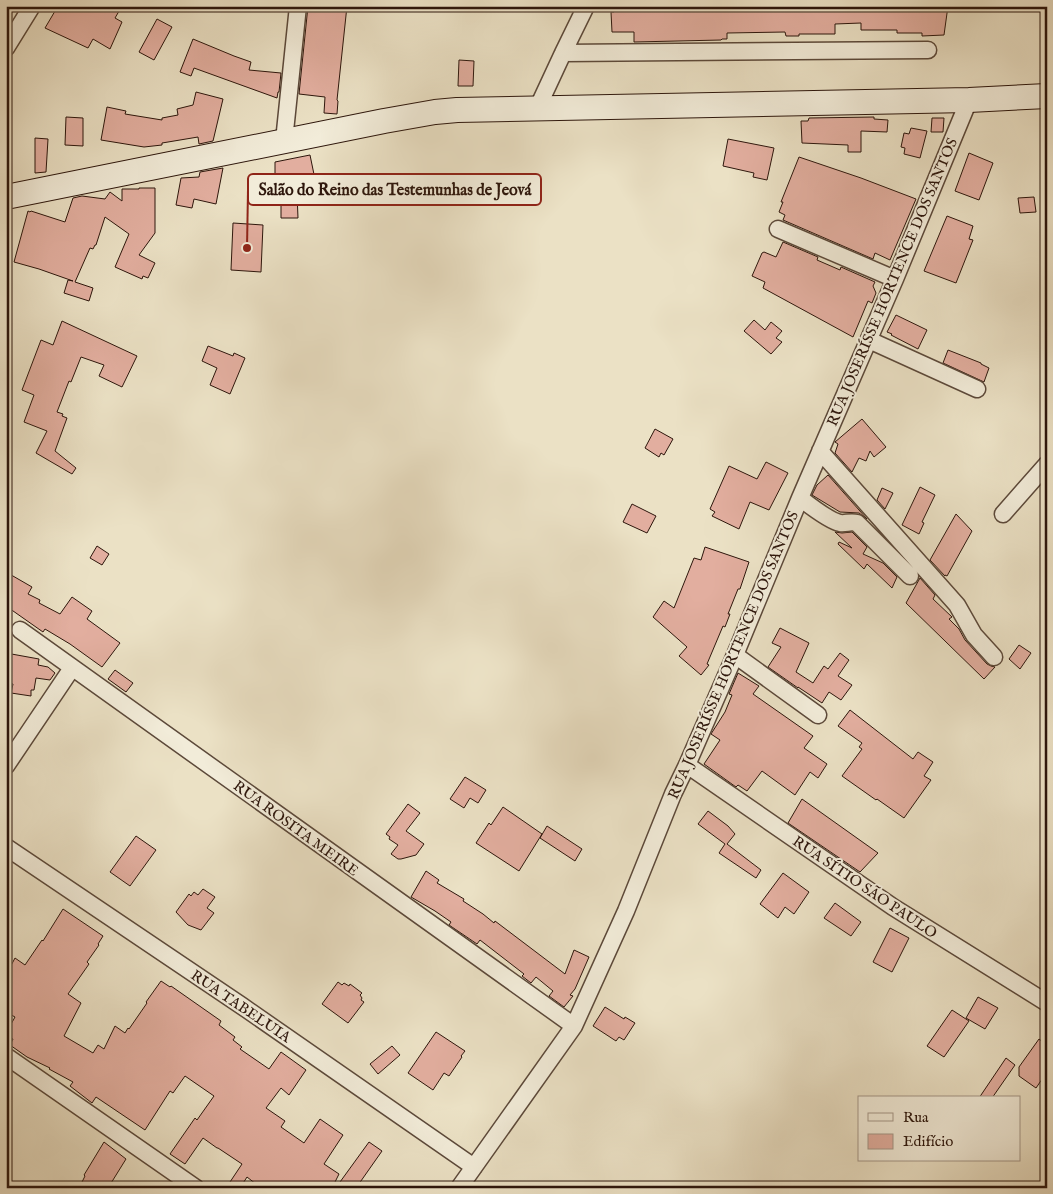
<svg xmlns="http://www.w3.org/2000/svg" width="1053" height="1194" font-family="'IM FELL English',serif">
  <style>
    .building { fill: #e2ae9f; stroke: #2d160c }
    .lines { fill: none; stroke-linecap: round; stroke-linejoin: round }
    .minor-casing { stroke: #5c493a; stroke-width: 19 }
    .secondary-casing { stroke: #2d160c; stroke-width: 26 }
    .minor { stroke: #f2ecd9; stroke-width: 16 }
    .secondary { stroke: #f2ecd9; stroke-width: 24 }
    .labels { text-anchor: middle; stroke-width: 4; stroke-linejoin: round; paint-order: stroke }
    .street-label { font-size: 15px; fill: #2d160c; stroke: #f2ecd9 }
    .leader { fill: none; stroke: #8f2418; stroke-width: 2 }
    .callout-dot { fill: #8f2418; stroke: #f2ecd9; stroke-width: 2 }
    .callout { fill: #f2ecd9; stroke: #8f2418; stroke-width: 2 }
    .callout-label { font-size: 16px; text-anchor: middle; font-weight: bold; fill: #2d160c }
  </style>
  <rect width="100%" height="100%" fill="#ebe1c5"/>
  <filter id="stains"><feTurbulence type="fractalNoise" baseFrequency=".004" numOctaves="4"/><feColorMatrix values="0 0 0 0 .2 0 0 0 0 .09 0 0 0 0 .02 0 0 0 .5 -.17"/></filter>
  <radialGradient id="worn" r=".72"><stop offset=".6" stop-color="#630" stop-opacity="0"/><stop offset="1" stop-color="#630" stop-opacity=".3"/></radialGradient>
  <path class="building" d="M58,6H122L115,18L122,22L110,49L93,39L88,48L45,28Z
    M308,6H347L337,100L338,101L337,114L324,113L325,97L299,94Z
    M614,6H948L944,35L922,36V33H897V30H861V23L835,24V34H799V36H786L785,32L727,33V39H722L721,40L634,42V32H612L611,12H614Z
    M157,19L172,27L154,60L139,52Z
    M193,39L234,56L251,62L249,70L281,73L279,92H278L277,98L194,68L191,76L180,72Z
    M459,60L474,61L473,86H458Z
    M196,92L223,99L213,141L199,144L198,137L162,143V145L144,147L101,140L107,107L126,111L125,114L162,120V118L178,115L177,109L193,105Z
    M66,117L83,118V146L65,145Z
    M874,117V119L888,120L887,132L861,131V152H848V145L802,143L801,121H808L809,118Z
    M932,118H944L943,132H931Z
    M911,128L927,131L920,158L904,154L905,148L901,147L904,133L909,134Z
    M35,138L48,139L46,172L35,173Z
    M728,139L774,148L767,180L753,177L754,173L723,166Z
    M969,153L993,163L979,200L955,191Z
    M310,155L317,189L297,193L298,218H281V180H275V162Z
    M799,157L861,178L916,199L890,260L875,253L873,259L783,220L785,215L779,212L783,202H781Z
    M223,168L216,204L194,199L192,208L176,205L181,178L199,177L200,172Z
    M139,188H155V233L139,255L155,263L148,278L143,276L142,279L115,267L129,234L105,217L96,245H95L93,249L90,248L75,282L93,288L89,301L64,293L68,280L73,281L39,269L14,262L28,211L30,212L31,211L65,222L73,198L82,196L105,199L110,192L122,201V189H139Z
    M1034,197L1036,212L1020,213L1018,198Z
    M947,216L973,226L969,239L973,240L956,283L924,271Z
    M233,223L263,225L261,272L231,270Z
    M783,242L818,257L817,260L840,270L841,267L875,282L873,286L876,293L872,303L868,301L853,337L763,288L765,282L752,276L762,253L764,252L776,257Z
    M896,315L927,330L918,349L891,335L892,334L887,332Z
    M754,320L765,330L771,322L782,331L776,338L782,342L771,354L744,331Z
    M62,321L137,356L122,387L99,376L104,365L81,357L71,382L69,381L57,412L63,414L62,416L67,418L55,451L76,468L72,474L36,453L47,431L24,422L34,395L22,390L41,340L53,345Z
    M208,346L233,356L234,353L245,358L230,394L210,385L217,368L202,361Z
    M948,350L981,363V364L989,368L984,382L943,363Z
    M862,419L886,447L874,457L870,451L866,461L859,458L852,472L835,453L838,444L835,442Z
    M655,429L673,439L664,455L661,453L659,457L645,448Z
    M766,462L788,473L769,510L750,502L739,529L712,516L715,512L710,509L729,466L757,479Z
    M828,475L867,519L859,513L840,512L812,495L817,485Z
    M920,487L935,495L922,522L924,523L919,534L902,525Z
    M882,488L893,493L885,509L877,500Z
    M632,504L656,516L647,533L623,522Z
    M956,514L972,531L947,576L945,575V576L930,560Z
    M835,532L842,533L852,532L867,547L863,554L883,563L897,577L892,588L867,564L864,569L838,544L839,542L852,548Z
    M97,546L109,554L102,565L90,558Z
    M705,547L749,562L740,589H738L728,614H730L725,627L723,626L707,664L709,665L701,675L679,656L687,647L653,617L664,601L674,608L694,558L701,560Z
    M6,572L32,587L28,594L40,600L39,603L60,614L72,597L92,611L87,619L120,643L102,667L70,644L45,629L43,632L6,606Z
    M920,578L935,595L933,599L952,617L949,619L959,629L965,640L987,664L991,666L995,667L984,679L906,603Z
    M780,628L809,643L796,672L813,683L824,666L828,669L840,653L849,660L838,676L852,685L841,700L829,692L822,703L798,687V688L768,667L781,647L772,643Z
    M1019,645L1031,653L1020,669L1009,659Z
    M6,653L39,659L38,665L48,667L55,673L50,680L36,678L34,690H31V696L11,693L13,684L6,683Z
    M115,670L133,683L126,692L108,679Z
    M738,673L759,686L753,694L813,736L804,748L827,764L818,778L810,772L795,795L762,771L747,791L738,785L736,787L704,764L720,740L711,734L725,712L732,695L729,694Z
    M850,710L913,759L918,752L933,762L924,776L931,780L904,818L877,799L876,800L842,776L862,749L859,747L862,743L838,726Z
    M465,777L486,790L478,803L470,798L464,808L450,799Z
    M802,799L878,853L860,872L788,823Z
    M408,804L420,813L406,831L424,844L416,855L401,859H398L391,854L398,845L389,839L390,837L386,834Z
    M503,807L542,834L519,871L476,843L489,823L491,825Z
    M708,811L728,826L735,834L727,844L761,870L756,878L719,853L725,844L698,824Z
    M547,826L582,849L575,861L540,838Z
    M136,836L156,850L130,886L110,872Z
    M426,871L439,880L437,883L464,899L463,901L483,914L494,923L495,921L565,974L574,950L589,957L575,989L570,995L573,996L564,1007L549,996L553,991L536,977L531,983L522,976L524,974L480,940L477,944L449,925L451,922L435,911L411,897Z
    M783,873L809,892L794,914L785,907L778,918L760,904Z
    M203,889L215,897L207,908L214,913L201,930L188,925L176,912L189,894L191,896L194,892L198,895Z
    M835,903L861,922L851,936L824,918Z
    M63,909L103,936L98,944L99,945L87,962L89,964L68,994L81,1003L64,1036L93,1053L98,1045L104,1049L115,1026L125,1033L128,1028L129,1029L147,1003L146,1002L161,981L170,987L171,986L221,1021L219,1025L235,1037L233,1040L242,1047L240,1049L269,1069L281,1052L306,1070L289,1095L281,1088L266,1108L285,1121L281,1127L304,1143L320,1119L343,1135L324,1164L339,1174L332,1188H261L247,1177L240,1188H226L242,1164L218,1148H217L203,1138L185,1164L170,1154L195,1118L197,1120L214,1096L185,1076L173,1093L170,1091L145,1130L96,1097L92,1103L70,1086L73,1082L49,1069L50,1068L27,1057L10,1045L13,1039L6,1036V1033L15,1017L6,1012V975L15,958L25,965L42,940L43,941Z
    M890,928L909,938L892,972L873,962Z
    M338,982L342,985L344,983L349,986L350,984L362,993L360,995L362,998L361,1000L364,1002L348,1023L322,1004Z
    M978,997L998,1008L985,1029L966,1018Z
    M605,1007L624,1019L625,1017L635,1023L624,1040L619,1037L616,1041L593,1026Z
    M952,1010L969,1021L944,1057L927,1046Z
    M436,1032L465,1051L461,1056L462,1057L449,1076L444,1073L433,1090L408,1073Z
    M1039,1039L1047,1045V1072L1036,1088L1019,1076V1067Z
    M392,1046L400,1055L378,1074L370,1064Z
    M1006,1058L1015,1065L992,1098H979Z
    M104,1142L126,1159L108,1188H79L85,1176L84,1175Z
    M369,1142L382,1151L356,1188H348L340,1182Z"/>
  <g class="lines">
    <defs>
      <path id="minor" d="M6,48L32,6
        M563,53L928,50
        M537,109L563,53L586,6
        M284,141L298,6
        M778,229L895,279
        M869,340L977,389
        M820,451L957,605L974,635L994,657
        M800,498C809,505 830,521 840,523C846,524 850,521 857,523L910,576
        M1003,514L1047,464
        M20,630L574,1026
        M735,655L818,715
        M687,765L893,907L1047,1003
        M6,766L72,668
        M6,847L242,1006L474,1167
        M6,1056L196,1188
        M459,1188L574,1026L626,911L673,794L687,765L735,655L800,498L895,279L969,100"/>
      <path id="secondary" d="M6,197L384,121L435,112L457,110L969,100L1047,96"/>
    </defs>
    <use href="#minor" class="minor-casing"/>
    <use href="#secondary" class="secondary-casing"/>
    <use href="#minor" class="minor"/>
    <use href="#secondary" class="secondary"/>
  </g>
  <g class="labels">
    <g class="street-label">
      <text transform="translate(892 282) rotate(-67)" y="5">RUA JOSERÍSSE HORTENCE DOS SANTOS</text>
      <text transform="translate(733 655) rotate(-67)" y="5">RUA JOSERÍSSE HORTENCE DOS SANTOS</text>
      <text transform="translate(296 828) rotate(36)" y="5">RUA ROSITA MEIRE</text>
      <text transform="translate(865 887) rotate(34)" y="5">RUA SÍTIO SÃO PAULO</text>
      <text transform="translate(241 1006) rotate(34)" y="5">RUA TABELUIA</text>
    </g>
  </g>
  <path class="leader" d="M247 248L248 190"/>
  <circle class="callout-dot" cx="247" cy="248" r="5"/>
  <rect class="callout" x="248" y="174" width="293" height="31" rx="5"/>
  <g class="callout-label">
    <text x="395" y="195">Salão do Reino das Testemunhas de Jeová</text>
  </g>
  <rect width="1053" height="1194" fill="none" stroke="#ebe1c5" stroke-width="25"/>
  <rect x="8" y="8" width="1038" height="1179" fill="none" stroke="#2d160c" stroke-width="2.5"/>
  <rect x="12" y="12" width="1028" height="1169" fill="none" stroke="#2d160c"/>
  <rect x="858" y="1096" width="162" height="65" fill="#f2ecd9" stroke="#a39687"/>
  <rect x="868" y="1113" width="25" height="8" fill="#f2ecd9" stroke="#a39687"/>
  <text x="903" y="1122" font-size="15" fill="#2d160c">Rua</text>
  <rect x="868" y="1134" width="25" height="15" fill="#e2ae9f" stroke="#a39687"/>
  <text x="903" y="1146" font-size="15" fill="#2d160c">Edifício</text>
  <rect width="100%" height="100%" filter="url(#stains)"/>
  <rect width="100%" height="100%" fill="url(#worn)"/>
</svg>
